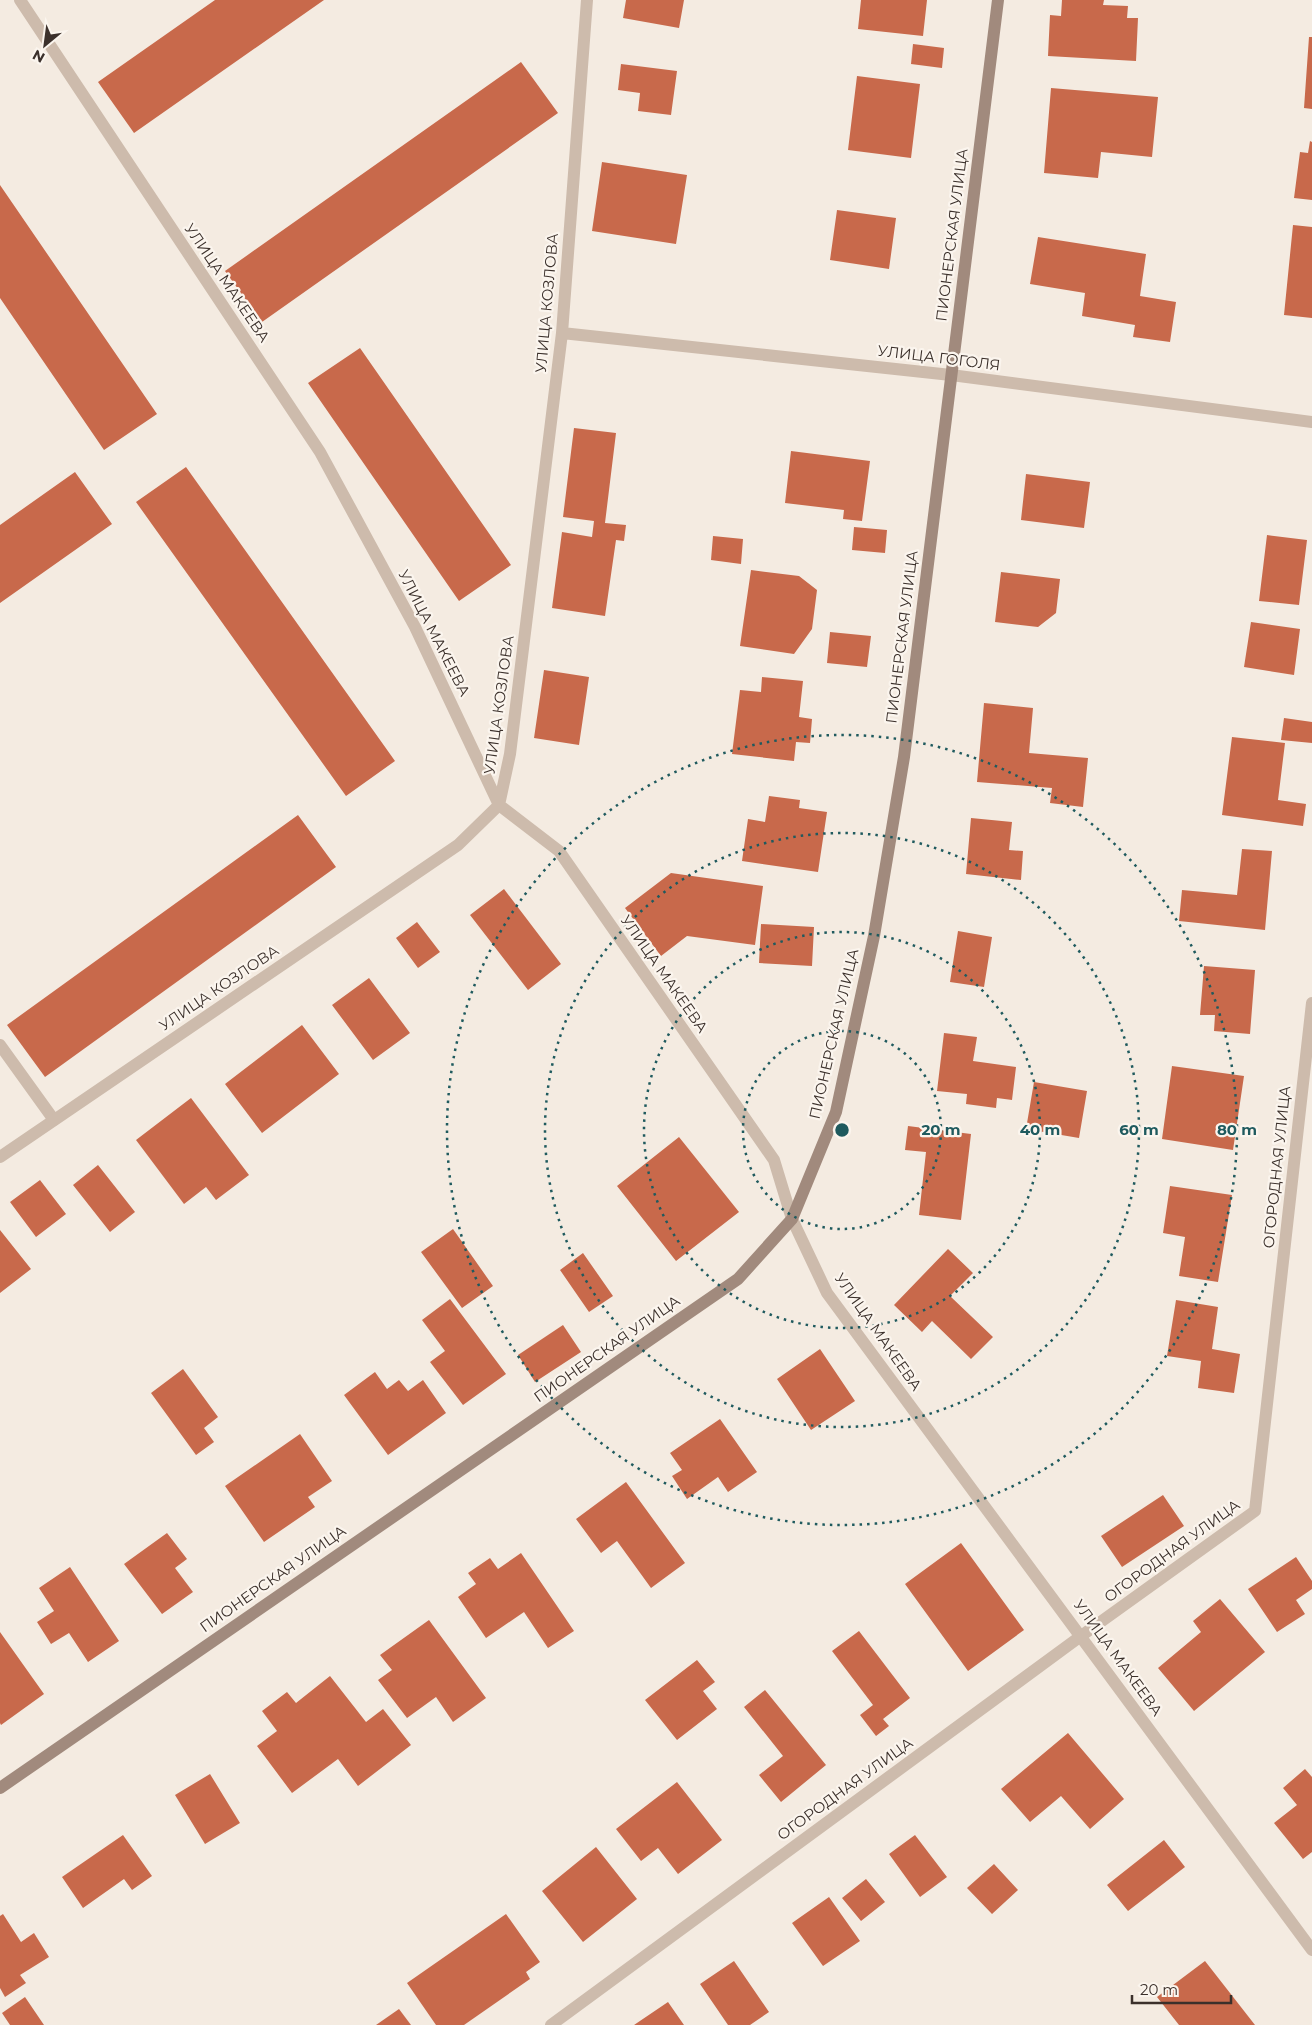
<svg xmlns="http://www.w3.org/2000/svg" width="1312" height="2025" font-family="Montserrat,sans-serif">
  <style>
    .building { fill: #c8694b }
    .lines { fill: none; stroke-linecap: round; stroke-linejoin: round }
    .lane { stroke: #cdbbac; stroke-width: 12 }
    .street { stroke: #cdbbac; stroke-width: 12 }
    .secondary { stroke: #a18a7d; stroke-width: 12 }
    .ring { fill: none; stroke: #1f5a5e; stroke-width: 2.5; stroke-dasharray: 2.5 5 }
    .labels { text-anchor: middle; stroke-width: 4.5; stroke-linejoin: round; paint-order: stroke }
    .street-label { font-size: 15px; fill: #3b302b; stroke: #fbf5ee }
    .centre { fill: #1f5a5e; stroke: #fbf5ee; stroke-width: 2.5 }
    .ring-label { font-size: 15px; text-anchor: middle; font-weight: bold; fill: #1f5a5e; stroke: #fbf5ee; stroke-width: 4.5; stroke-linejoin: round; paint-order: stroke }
  </style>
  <rect width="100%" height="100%" fill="#f4ebe1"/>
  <path class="building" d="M215,0H324L134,133L98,82Z
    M626,0H684L679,28L623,18Z
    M861,0H927L923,36L858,29Z
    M1062,0H1104L1103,5L1128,6L1127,18H1138L1136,61L1048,56L1050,15L1061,16Z
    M1309,37H1312V109L1304,108Z
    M913,44L944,48L942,68L911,64Z
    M521,62L558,113L262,322L225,271Z
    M621,64L677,71L671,115L638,111L640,93L618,90Z
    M857,76L920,84L911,158L848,150Z
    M1051,88L1158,97L1152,157L1101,152L1098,178L1044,173Z
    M1310,141L1312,142V200L1294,198L1300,152L1308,153Z
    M602,162L687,175L676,244L592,231Z
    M0,185L157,414L104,450L0,298Z
    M837,210L896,218L889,269L830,260Z
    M1293,225L1312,227V318L1284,315Z
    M1038,237L1146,254L1140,296L1176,302L1170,342L1133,337L1135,325L1082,316L1085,293L1030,284Z
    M360,348L511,565L459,601L308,383Z
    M574,428L616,433L605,523L626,525L624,541L616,540L605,616L552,608L562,532L592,537L594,521L563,517Z
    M791,451L870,461L862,521L843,519L844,510L785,503Z
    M186,467L395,761L346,796L136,502Z
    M75,472L112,524L0,603V525Z
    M1026,474L1090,482L1084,528L1021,520Z
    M854,527L887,530L885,553L852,550Z
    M1267,535L1307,540L1299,605L1259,601Z
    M713,536L743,539L741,564L711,560Z
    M751,570L799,576L817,590L812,629L794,654L740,646Z
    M1001,572L1060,579L1056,613L1038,627L995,622Z
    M1251,622L1300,629L1294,675L1244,667Z
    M830,632L871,636L867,667L827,663Z
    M544,670L589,677L579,745L534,738Z
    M762,677L803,681L799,717L812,719L810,743L796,742L794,761L732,754L740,690L761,692Z
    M984,703L1033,708L1029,753L1088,758L1083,807L1050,803L1052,788L977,782Z
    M1284,718L1312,722V743L1281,740Z
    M1232,737L1285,743L1278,800L1306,804L1303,826L1222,815Z
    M769,796L800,800L799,808L827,812L818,872L742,861L748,819L765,822Z
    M298,815L336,867L45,1077L7,1025Z
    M971,818L1012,822L1009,850L1023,851L1021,880L966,874Z
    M1242,849L1272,851L1265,930L1179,921L1182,890L1237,895Z
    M671,873L763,886L755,945L687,936L661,956L625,908Z
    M504,889L561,964L528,990L470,915Z
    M417,922L440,952L418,968L396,938Z
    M761,924L814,927L812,966L759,963Z
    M958,931L992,937L984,987L950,982Z
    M1204,966L1255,970L1250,1034L1214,1031L1215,1015H1200Z
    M369,978L410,1033L373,1060L332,1005Z
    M302,1025L339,1074L262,1133L225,1084Z
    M944,1033L977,1037L973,1061L1016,1067L1012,1100L997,1098L996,1108L966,1104L967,1094L937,1091Z
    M1172,1066L1244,1076L1233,1150L1162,1139Z
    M1034,1082L1087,1091L1079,1138L1026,1129Z
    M191,1098L249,1175L216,1200L206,1187L184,1204L136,1140Z
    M908,1126L971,1134L961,1220L919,1215L926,1152L905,1150Z
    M679,1137L739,1212L676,1261L617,1186Z
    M98,1165L135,1212L110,1232L73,1185Z
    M40,1180L66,1214L36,1237L10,1202Z
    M1170,1186L1232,1195L1218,1282L1179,1276L1185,1237L1163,1233Z
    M453,1229L493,1286L462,1308L421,1252Z
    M0,1230L31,1269L0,1293Z
    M948,1249L973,1273L950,1296L993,1337L971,1359L932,1321L922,1332L894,1305Z
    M583,1253L613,1296L589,1312L560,1270Z
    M450,1299L506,1374L463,1405L430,1362L445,1351L422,1320Z
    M1176,1300L1218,1307L1212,1349L1240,1354L1234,1393L1198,1388L1201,1361L1167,1356Z
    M563,1325L581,1352L535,1382L518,1355Z
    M820,1349L855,1401L811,1430L777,1379Z
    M183,1369L218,1417L204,1428L214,1442L196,1455L151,1393Z
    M375,1372L387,1389L399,1380L408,1391L423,1380L446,1413L388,1455L344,1395Z
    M720,1419L757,1472L728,1492L718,1477L687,1499L672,1476L682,1470L670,1453Z
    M300,1434L332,1481L308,1497L315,1507L264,1542L225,1486Z
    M626,1482L685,1563L651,1588L617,1541L601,1553L576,1519Z
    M1163,1495L1184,1526L1122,1567L1101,1536Z
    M167,1533L187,1559L175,1568L193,1592L162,1614L124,1564Z
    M961,1543L1024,1630L968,1671L905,1584Z
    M521,1553L574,1631L548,1648L524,1612L486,1638L458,1597L476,1584L468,1573L490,1558L498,1569Z
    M1296,1557L1312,1581V1589L1296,1600L1305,1614L1277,1632L1248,1589Z
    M70,1567L119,1641L88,1662L69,1633L51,1644L37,1622L54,1611L39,1588Z
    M1220,1599L1265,1652L1194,1711L1158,1668L1201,1632L1193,1621Z
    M429,1620L486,1698L453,1722L436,1697L407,1718L378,1680L392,1670L380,1655Z
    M859,1631L910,1698L883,1719L889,1726L876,1736L860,1715L873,1705L832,1651Z
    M0,1632L44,1694L1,1725L0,1723Z
    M697,1660L715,1682L703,1691L717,1709L677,1740L645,1700Z
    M330,1676L366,1722L383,1709L411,1745L358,1786L338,1759L292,1793L257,1746L277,1731L262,1711L287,1692L296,1703Z
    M765,1690L826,1765L781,1802L759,1775L783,1756L744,1707Z
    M1068,1733L1124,1799L1090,1829L1061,1796L1030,1822L1001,1789Z
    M1305,1769L1312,1777V1852L1303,1859L1274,1823L1297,1805L1283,1788Z
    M210,1774L240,1823L205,1844L175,1795Z
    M677,1782L722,1840L678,1874L658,1848L641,1861L616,1829Z
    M123,1835L152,1876L132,1890L124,1879L83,1908L62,1877Z
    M915,1835L947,1877L920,1897L889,1854Z
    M1164,1840L1185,1867L1128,1911L1107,1885Z
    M596,1847L637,1899L583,1942L542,1891Z
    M994,1864L1018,1890L992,1914L967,1888Z
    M866,1879L885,1902L861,1921L842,1898Z
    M829,1897L860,1941L823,1966L792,1923Z
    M3,1914L21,1942L34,1933L49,1957L20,1975L26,1983L5,1997L0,1988V1916Z
    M506,1914L540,1962L526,1972L530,1979L464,2025H436L407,1983Z
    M734,1961L769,2012L750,2025H728L700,1984Z
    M1205,1961L1255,2025H1179L1157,1997Z
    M25,1997L44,2025H10L2,2013Z
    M668,2002L684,2025H634Z
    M399,2009L411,2025H376Z"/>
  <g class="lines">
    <path class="lane" d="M0,1045L54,1120"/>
    <path class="street" d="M20,0L320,452L415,627L499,805L559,851L774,1160L792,1219L827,1293L1312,1950
      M562,333L951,375L1312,422
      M0,1157L458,845L499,805L510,754L562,333L587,0
      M551,2025L1081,1636L1255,1511L1312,1003"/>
    <path class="secondary" d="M0,1788L738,1279L792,1219L836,1112L874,936L904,757L998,0"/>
  </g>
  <g class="ring">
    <circle cx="842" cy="1130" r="99"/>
    <circle cx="842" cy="1130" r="198"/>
    <circle cx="842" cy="1130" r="297"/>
    <circle cx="842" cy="1130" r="395"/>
  </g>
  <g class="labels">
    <g class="street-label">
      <text transform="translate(952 235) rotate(-83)" y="5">ПИОНЕРСКАЯ УЛИЦА</text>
      <text transform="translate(227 283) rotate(56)" y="5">УЛИЦА МАКЕЕВА</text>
      <text transform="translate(547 303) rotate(-85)" y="5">УЛИЦА КОЗЛОВА</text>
      <text transform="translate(939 358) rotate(7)" y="5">УЛИЦА ГОГОЛЯ</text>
      <text transform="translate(434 633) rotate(63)" y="5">УЛИЦА МАКЕЕВА</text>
      <text transform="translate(902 637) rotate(-83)" y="5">ПИОНЕРСКАЯ УЛИЦА</text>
      <text transform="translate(499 705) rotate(-82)" y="5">УЛИЦА КОЗЛОВА</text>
      <text transform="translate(664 974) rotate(55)" y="5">УЛИЦА МАКЕЕВА</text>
      <text transform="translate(219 988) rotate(-34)" y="5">УЛИЦА КОЗЛОВА</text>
      <text transform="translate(834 1034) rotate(-77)" y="5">ПИОНЕРСКАЯ УЛИЦА</text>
      <text transform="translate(1277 1167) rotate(-84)" y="5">ОГОРОДНАЯ УЛИЦА</text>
      <text transform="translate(878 1332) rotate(55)" y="5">УЛИЦА МАКЕЕВА</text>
      <text transform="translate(607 1349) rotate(-35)" y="5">ПИОНЕРСКАЯ УЛИЦА</text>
      <text transform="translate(1172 1551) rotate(-36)" y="5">ОГОРОДНАЯ УЛИЦА</text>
      <text transform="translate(273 1579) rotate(-35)" y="5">ПИОНЕРСКАЯ УЛИЦА</text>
      <text transform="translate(1118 1658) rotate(54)" y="5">УЛИЦА МАКЕЕВА</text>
      <text transform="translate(845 1789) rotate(-36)" y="5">ОГОРОДНАЯ УЛИЦА</text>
    </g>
  </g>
  <circle cx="842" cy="1130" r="8" class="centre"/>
  <g class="ring-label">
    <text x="941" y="1135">20 m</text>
    <text x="1040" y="1135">40 m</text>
    <text x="1139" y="1135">60 m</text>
    <text x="1237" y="1135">80 m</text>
  </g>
  <g transform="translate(45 45) rotate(209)" stroke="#fbf5ee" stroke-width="4" paint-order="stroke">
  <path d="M0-4L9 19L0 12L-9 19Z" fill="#3b302b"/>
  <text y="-8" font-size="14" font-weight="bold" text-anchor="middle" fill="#3b302b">N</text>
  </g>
  <path d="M1132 1995v8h99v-8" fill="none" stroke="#3b302b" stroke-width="2.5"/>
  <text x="1140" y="1995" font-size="15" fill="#3b302b" stroke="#fbf5ee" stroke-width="4" paint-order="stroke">20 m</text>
</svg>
